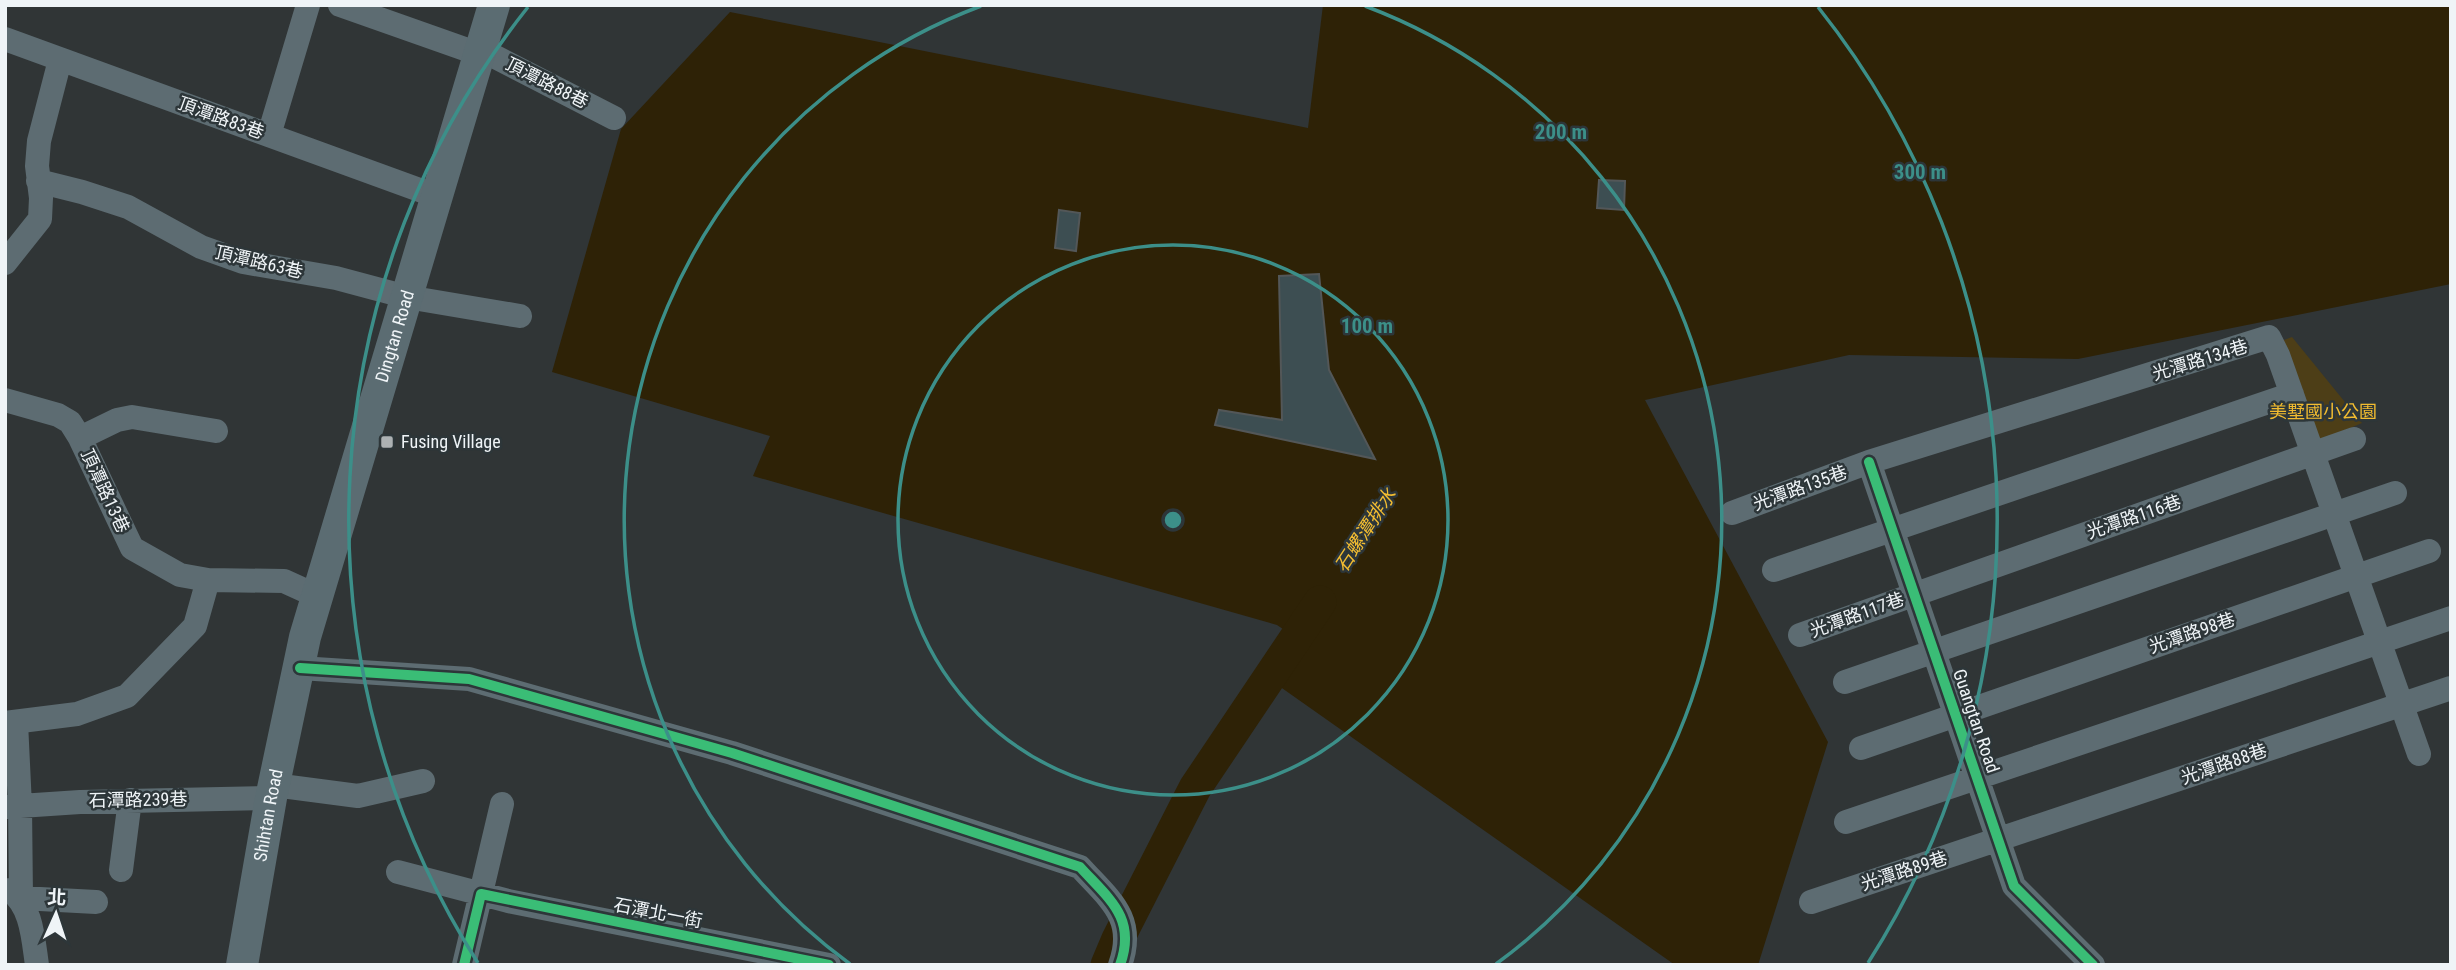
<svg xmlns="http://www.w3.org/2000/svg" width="2456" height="970" font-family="'Roboto Condensed','Noto Sans TC',sans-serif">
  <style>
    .green { fill: #4d3e17 }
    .water { fill: #2e2206 }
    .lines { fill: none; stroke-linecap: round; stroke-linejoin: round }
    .river { stroke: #2e2206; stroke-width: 33 }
    .building { fill: #3d4e52; stroke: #535758; stroke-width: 2 }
    .minor { stroke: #5d6c72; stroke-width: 24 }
    .major { stroke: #5b6c72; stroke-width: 32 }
    .cycleway-casing { stroke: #2d3639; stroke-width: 15 }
    .cycleway { stroke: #3abd76; stroke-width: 10 }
    .ring { fill: none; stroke: #3c8f89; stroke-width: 3.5 }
    .poi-dot { fill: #acb1b3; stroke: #2d3639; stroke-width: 2.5 }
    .labels { text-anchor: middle; stroke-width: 5; stroke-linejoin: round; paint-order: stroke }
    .street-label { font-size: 18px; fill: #eff4f7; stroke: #2d3639 }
    .park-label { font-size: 18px; fill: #f2bc30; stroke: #2d3639 }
    .poi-label { font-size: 18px; fill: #eff4f7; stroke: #2d3639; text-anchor: start }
    .water-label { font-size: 19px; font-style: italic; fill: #f3bd31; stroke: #2d3639 }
    .centre { fill: #3c8f89; stroke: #2d3639; stroke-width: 3.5 }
    .ring-label { font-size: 21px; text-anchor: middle; font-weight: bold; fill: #3c8f89; stroke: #2d3639; stroke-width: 5; stroke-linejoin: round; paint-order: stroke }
  </style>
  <rect width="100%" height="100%" fill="#303536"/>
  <path class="green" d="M2292,337L2362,423L2310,445L2271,345Z"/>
  <path class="water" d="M1323,5H2451V284L2078,359L1849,355L1645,400L1828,742L1758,965H1675L1279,686L1306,645L1277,625L753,476L770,436L552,372L621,129L730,12L1308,128Z"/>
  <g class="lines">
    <path class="river" d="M1107,965L1118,939L1195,788L1320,602"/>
  </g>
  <path class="building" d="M1599,180L1625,181L1624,210L1597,208Z
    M1059,210L1080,213L1076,251L1055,248Z
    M1319,274L1329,370L1375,459L1215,425L1219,410L1282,420L1279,276Z"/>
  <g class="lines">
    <path class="minor" d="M340,5L479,54
      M5,39L436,196
      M480,49L614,118
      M269,135L308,5
      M38,181L82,192L128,207L201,247L243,262L336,278L407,297L520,316
      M5,263L40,219L41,198L37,166L39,141L60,60
      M5,400L58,415L70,422L80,438L132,548L180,575L208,580L284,581L317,596
      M80,438L117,420L132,417L216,431
      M1869,462L2014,886L2093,965
      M1732,513L1869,462L2269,337L2278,355L2419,754
      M1774,570L2292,394
      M1800,635L2354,439
      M300,668L469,679L732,753L1080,867C1109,899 1137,918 1120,965
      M1845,682L2395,493
      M16,722L20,806L21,898L96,902
      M5,723L77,714L127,696L195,626L208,580
      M1861,748L2429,551
      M274,785L358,796L423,781
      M5,807L80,802L271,798
      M1846,822L2451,618
      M121,870L130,800
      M398,872L508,901L829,965
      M9,890C32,906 33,938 37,965
      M1811,902L2451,688
      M464,965L502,804"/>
    <path class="major" id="s1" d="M242,965L271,798L305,637L494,5"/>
    <defs>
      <path id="cycleway" d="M1869,462L2014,886L2093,965
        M300,668L469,679L732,753L1080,867C1109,899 1137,918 1120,965
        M464,965L481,894L829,965"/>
    </defs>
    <use href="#cycleway" class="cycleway-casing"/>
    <use href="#cycleway" class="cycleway"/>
  </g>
  <g class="ring">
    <circle cx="1173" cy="520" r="275"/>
    <path d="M850 964A549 549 0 0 1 981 6M1365 6A549 549 0 0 1 1496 964"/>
    <path d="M478 963A824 824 0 0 1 528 7M1818 7A824 824 0 0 1 1868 963"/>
  </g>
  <rect class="poi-dot" x="380" y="435" width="14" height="14" rx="3.5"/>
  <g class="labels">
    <g class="street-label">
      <text transform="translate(547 83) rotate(27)" y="6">頂潭路88巷</text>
      <text transform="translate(221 118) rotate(20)" y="6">頂潭路83巷</text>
      <text transform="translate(259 262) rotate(13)" y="6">頂潭路63巷</text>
      <text dy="6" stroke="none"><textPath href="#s1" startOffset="648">Dingtan Road</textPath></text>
      <text transform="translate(2200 360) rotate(-17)" y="6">光潭路134巷</text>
      <text transform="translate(1800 488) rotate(-20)" y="6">光潭路135巷</text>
      <text transform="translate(105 491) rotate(65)" y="6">頂潭路13巷</text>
      <text transform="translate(2134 517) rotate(-19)" y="6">光潭路116巷</text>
      <text transform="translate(1857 615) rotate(-20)" y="6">光潭路117巷</text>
      <text transform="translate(2192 633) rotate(-19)" y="6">光潭路98巷</text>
      <text transform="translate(1976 721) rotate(71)" y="6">Guangtan Road</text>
      <text transform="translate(2224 764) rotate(-19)" y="6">光潭路88巷</text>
      <text transform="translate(138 800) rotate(-1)" y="6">石潭路239巷</text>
      <text dy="6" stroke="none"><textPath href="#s1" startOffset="152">Shihtan Road</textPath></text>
      <text transform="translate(1904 871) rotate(-18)" y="6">光潭路89巷</text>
      <text transform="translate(658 913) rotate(11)" y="6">石潭北一街</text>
    </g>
    <g class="park-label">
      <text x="2323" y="418">美墅國小公園</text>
    </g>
    <g class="poi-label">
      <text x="401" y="448">Fusing Village</text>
    </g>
    <g class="water-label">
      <text transform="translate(1365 530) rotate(-57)" y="7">石螺潭排水</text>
    </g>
  </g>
  <circle cx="1173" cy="520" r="10" class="centre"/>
  <g class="ring-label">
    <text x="1561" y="139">200 m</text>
    <text x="1920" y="179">300 m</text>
    <text x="1367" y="333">100 m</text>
  </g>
  <rect width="2456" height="970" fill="none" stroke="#eff4f7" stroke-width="14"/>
  <g transform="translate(56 914) rotate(3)" stroke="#2d3639" stroke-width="5" paint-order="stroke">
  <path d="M0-5L12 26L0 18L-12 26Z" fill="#eff4f7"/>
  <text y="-10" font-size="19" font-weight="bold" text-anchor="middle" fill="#eff4f7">北</text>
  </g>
</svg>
